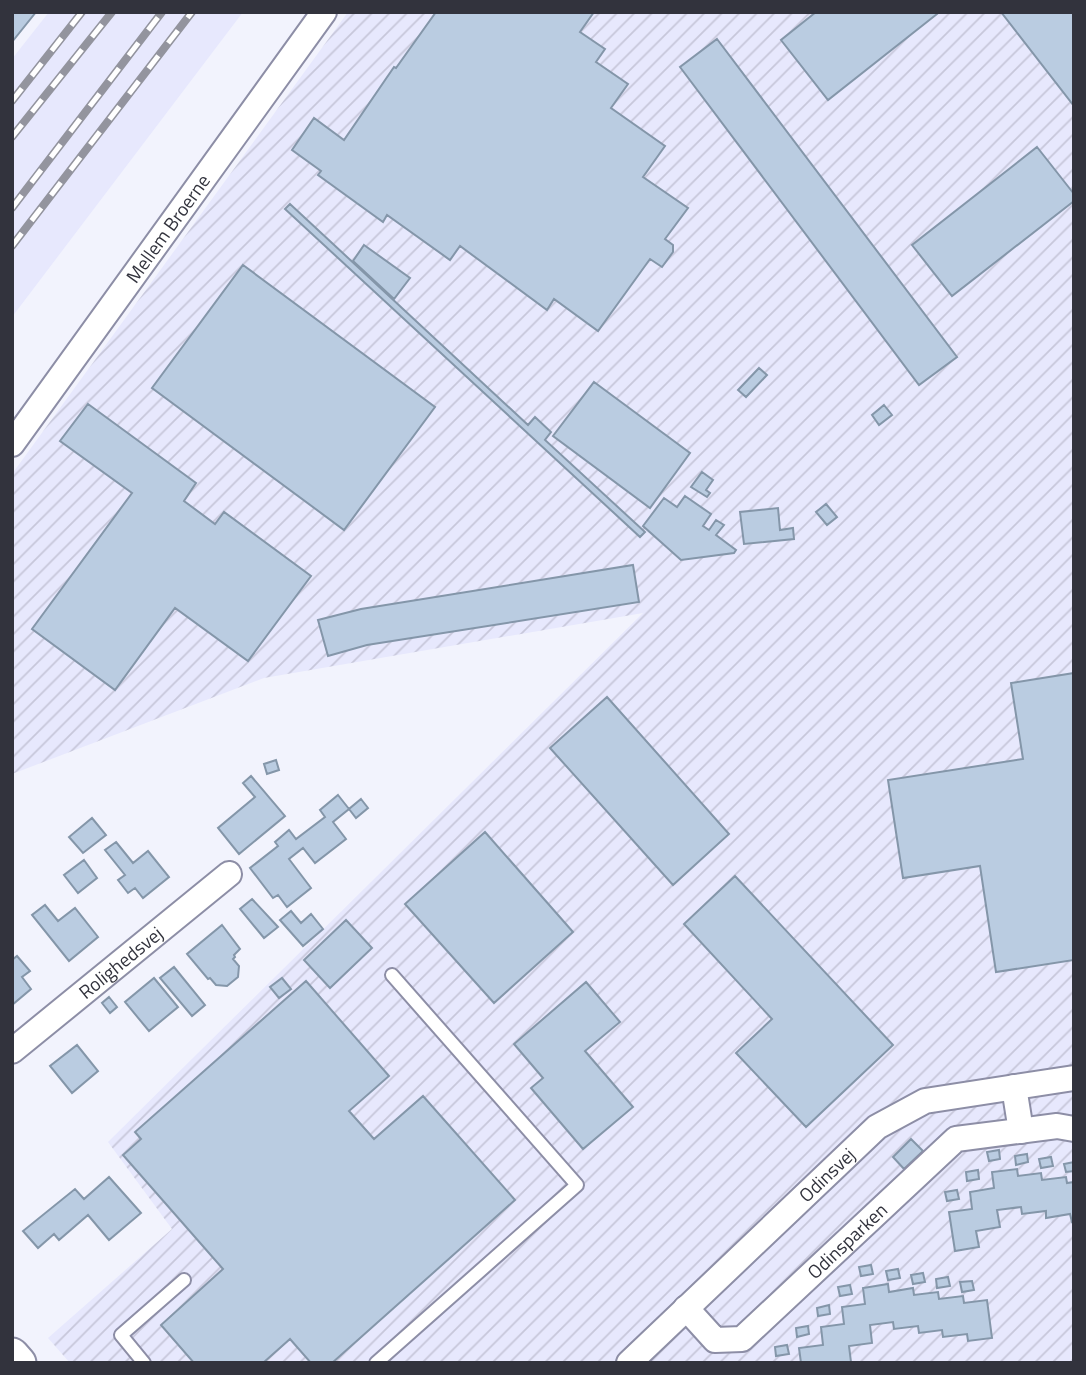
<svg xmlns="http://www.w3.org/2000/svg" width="1086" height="1375" font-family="'Titillium Web',sans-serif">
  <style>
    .built { fill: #e7e8fd }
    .industrial { fill: url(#industrial-furrows) }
    .building { fill: #bacce1; stroke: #8496a9; stroke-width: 2 }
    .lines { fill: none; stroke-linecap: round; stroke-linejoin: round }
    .lane-casing { stroke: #8d8ea6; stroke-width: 16 }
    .street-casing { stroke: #8d8ea6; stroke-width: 28 }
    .secondary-casing { stroke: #8d8ea6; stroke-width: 37 }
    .lane { stroke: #fff; stroke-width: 12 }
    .street { stroke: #fff; stroke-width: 24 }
    .secondary { stroke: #fff; stroke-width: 33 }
    .rail-casing { stroke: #93949e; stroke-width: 8 }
    .rail { stroke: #fff; stroke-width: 5; stroke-dasharray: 16; stroke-linecap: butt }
    .labels { text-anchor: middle; stroke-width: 5; stroke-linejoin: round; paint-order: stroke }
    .street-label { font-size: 19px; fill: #32333d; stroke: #fff }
  </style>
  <defs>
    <pattern id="industrial-furrows" width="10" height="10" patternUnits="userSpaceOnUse" patternTransform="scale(1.75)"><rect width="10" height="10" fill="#e7e8fd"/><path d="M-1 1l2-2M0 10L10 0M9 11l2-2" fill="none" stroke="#c7c7da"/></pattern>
  </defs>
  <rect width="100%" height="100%" fill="#f2f3fd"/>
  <path class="built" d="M49,12H243L12,317V59Z"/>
  <path class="industrial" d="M348,12H1074V1363H70L48,1338L172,1229L108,1142L643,613L264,678L12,774V474Z"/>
  <path class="building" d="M12,12H36L12,42Z
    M436,12H594L580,32L605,49L596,62L628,84L611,108L665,146L643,177L688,208L665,239L673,245V252L662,267L650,259L598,331L554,299L547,310L460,246L450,260L387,215L383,222L318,175L321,171L292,150L314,118L344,140L394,67L396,68Z
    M816,12H936L937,14L828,100L781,40Z
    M1001,12H1074V106Z
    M717,39L957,357L919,385L680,67Z
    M1037,147L1074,194V201L952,296L912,245Z
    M290,204L528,425L535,417L551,432L545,440L645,532L640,537L285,209Z
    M364,245L410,278L394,299L353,261Z
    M243,265L435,407L344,530L152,388Z
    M759,368L767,375L746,397L738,390Z
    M594,382L690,453L650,508L553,436Z
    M88,404L196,483L184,501L215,524L224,512L311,576L248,661L175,608L115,690L32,629L132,493L60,441Z
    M884,405L892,415L879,425L872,415Z
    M702,472L713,480L706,490L710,493L707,497L691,487Z
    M685,496L711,514L703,526L709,530L716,520L724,525L716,535L736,550L734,553L681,560L643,526L664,498L677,507Z
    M826,504L837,517L827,525L816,512Z
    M778,508L780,530L793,528L794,539L744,544L740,512Z
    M633,565L639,602L367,645L328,656L318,620L361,609Z
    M1074,673V960L996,972L980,866L903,878L888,780L1023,759L1011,683Z
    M607,697L729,834L673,885L550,748Z
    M276,760L279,770L267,774L264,764Z
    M251,776L285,816L239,854L218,828L255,797L243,783Z
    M338,795L349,809L333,822L346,839L315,863L303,848L289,859L311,888L287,907L278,895L273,898L250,868L278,846L275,842L289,830L296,839L325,817L320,810Z
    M361,799L368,808L356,818L349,809Z
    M92,818L106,835L83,853L69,837Z
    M485,832L573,932L494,1003L405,904Z
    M116,842L133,863L148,851L169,877L143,898L135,888L128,893L118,880L125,875L105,850Z
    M84,860L97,878L78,893L64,875Z
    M735,876L893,1045L806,1127L736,1053L772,1019L684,924Z
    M252,899L278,927L264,938L240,909Z
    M45,905L58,921L75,908L98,937L69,961L32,915Z
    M291,911L301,923L311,914L323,929L303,946L280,920Z
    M346,920L372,948L330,988L304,960Z
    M222,925L240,949L234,955L235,957L233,959L239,966L238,977L227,986L216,985L210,978L208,979L187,954Z
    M17,956L30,971L22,977L31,989L12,1005V960Z
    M174,967L205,1005L192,1016L160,978Z
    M154,978L178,1007L149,1031L125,1002Z
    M282,978L291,989L279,998L270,987Z
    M306,981L389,1076L349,1111L374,1139L423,1096L515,1200L332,1363H311L290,1339L263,1363H194L161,1325L223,1269L123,1155L141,1139L135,1132Z
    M586,982L620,1022L585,1051L633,1107L583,1149L531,1088L543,1078L514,1044Z
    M109,997L117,1007L110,1013L102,1003Z
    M77,1045L98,1071L72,1093L50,1066Z
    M911,1139L923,1151L904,1169L893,1157Z
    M999,1150L1000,1159L989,1161L987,1152Z
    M1027,1154L1028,1162L1016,1165L1015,1156Z
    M1051,1157L1053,1166L1041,1168L1039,1159Z
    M1074,1162V1171L1066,1172L1064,1164Z
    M1017,1169L1018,1176L1041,1173L1042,1180L1066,1177L1067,1183L1074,1182V1221L1072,1222L1070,1214L1046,1218V1211L1022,1214L1021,1207L997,1210L1000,1227L976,1231L979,1247L955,1251L949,1212L972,1209L970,1192L994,1188L992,1172Z
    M978,1170L979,1179L967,1181L966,1172Z
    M109,1177L141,1213L109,1240L88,1215L59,1240L54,1234L38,1248L23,1231L75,1189L84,1199Z
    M957,1190L959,1199L947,1201L945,1192Z
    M871,1265L873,1274L861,1276L859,1267Z
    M898,1269L900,1278L888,1280L886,1271Z
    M923,1273L925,1282L913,1284L911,1275Z
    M948,1277L950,1286L937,1288L936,1279Z
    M972,1281L974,1290L962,1292L960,1282Z
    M888,1284L889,1292L913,1288L914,1295L938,1292L939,1299L963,1296L964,1303L987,1300L992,1338L968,1341L967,1334L943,1337L942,1330L919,1333L918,1326L894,1329L893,1322L870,1325L872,1343L849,1346L851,1362L801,1363L799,1348L823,1345L821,1327L844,1324L842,1307L865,1304L863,1288Z
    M850,1285L852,1294L840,1296L838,1287Z
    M829,1305L830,1314L818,1316L817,1308Z
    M808,1326L809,1334L797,1337L796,1328Z
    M787,1345L789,1354L776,1356L775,1347Z"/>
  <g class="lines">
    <defs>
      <path id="lane" d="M144,1363L121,1335L184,1280
        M376,1363L577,1185L392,975"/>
      <g id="street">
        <path id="s1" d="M12,444L324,12"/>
        <path id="s2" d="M12,1051L229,874"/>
        <path d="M1014,1087L1021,1131"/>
        <path id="s3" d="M686,1308L715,1340L742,1339L956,1139L1057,1126L1074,1129"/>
        <path id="s4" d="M629,1363L877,1127L925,1101L1074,1078"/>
      </g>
      <path id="secondary" d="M12,1355L19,1363"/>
    </defs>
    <use href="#lane" class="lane-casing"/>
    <use href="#street" class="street-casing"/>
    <use href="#secondary" class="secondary-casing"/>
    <use href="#lane" class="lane"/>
    <use href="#street" class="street"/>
    <use href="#secondary" class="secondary"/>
    <defs>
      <path id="rail" d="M12,101L82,12
        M12,137L112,12
        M12,208L162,12
        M12,246L192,12"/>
    </defs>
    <use href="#rail" class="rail-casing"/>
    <use href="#rail" class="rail"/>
  </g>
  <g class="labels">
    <g class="street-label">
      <text dy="7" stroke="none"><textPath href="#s1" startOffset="266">Mellem Broerne</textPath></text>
      <text dy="7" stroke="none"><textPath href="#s2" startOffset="140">Rolighedsvej</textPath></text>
      <text dy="7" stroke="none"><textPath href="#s4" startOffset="273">Odinsvej</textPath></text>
      <text dy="7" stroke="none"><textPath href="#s3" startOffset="214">Odinsparken</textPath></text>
    </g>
  </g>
  <rect width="1086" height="1375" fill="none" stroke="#32333d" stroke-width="28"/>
</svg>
